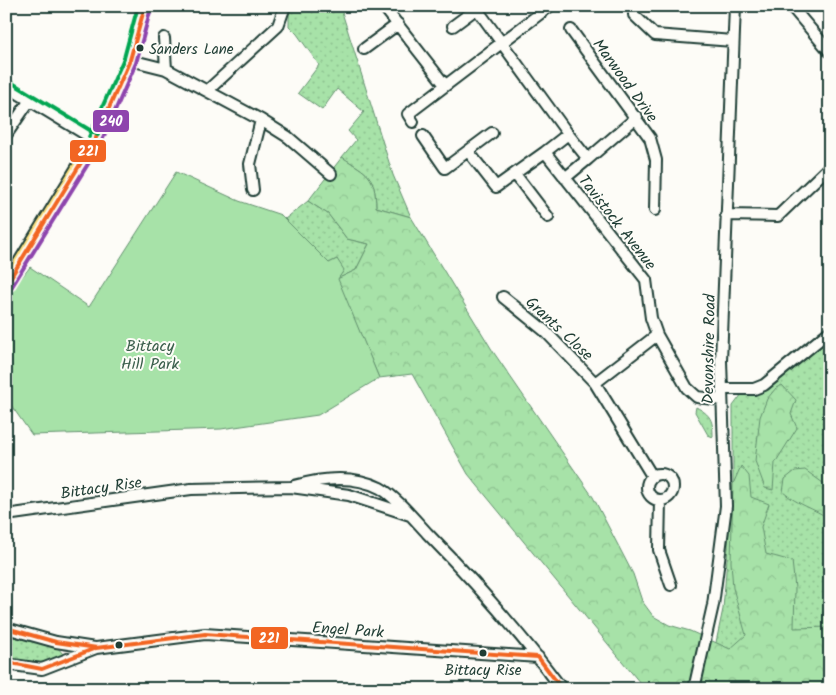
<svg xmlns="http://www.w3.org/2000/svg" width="836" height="695" font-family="Kalam,sans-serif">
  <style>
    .grass { fill: url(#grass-dots); stroke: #63906e }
    .forest { fill: url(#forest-crowns); stroke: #63906e }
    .green { fill: #a7e2a8; stroke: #63906e }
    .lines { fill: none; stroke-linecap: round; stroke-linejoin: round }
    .minor-casing { stroke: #1f3d34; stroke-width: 14 }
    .major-casing { stroke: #1f3d34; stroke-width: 16 }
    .minor { stroke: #fdfcf7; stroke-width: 10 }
    .major { stroke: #fddf80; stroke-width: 12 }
    .bus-1-casing { stroke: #fdfcf7; stroke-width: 8 }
    .bus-2-casing { stroke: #fdfcf7; stroke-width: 8 }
    .bus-3-casing { stroke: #fdfcf7; stroke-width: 8 }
    .bus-1 { stroke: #f26522; stroke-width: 4 }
    .bus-2 { stroke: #8e44ad; stroke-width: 4 }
    .bus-3 { stroke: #00a651; stroke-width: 4 }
    .bus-dot { fill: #1f3d34; stroke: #fdfcf7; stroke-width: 2 }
    .labels { text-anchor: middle; stroke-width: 4; stroke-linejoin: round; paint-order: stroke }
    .bus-label { font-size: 15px; fill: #1f3d34; stroke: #fdfcf7; text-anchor: start }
    .street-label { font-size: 16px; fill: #1f3d34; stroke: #fdfcf7 }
    .park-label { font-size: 16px; fill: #3a5e4b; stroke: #fdfcf7 }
    .line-badge { stroke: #fdfcf7; stroke-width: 2 }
    .badge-label { font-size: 14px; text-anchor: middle; font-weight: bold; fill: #fff }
  </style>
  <defs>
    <pattern id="grass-dots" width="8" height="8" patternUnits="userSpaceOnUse" patternTransform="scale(1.25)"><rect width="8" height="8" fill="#a7e2a8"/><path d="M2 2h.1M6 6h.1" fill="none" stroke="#8fc391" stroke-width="1.8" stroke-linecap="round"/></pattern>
    <pattern id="forest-crowns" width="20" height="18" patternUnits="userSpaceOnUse" patternTransform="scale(1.25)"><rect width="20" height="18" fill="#a7e2a8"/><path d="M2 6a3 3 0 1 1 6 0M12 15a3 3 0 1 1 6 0" fill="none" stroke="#8fc391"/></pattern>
  </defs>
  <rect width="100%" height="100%" fill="#fdfcf7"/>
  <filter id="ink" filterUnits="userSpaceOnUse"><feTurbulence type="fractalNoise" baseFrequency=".02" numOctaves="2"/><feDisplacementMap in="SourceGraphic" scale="10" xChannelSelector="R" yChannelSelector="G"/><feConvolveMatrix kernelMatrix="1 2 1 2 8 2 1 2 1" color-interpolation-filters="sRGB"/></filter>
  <g filter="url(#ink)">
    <path class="grass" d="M289,6H340L393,175L411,217L376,207C375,174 368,174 342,157L356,140L348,131L364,112L337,89L322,110L298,93L319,65L297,34L289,26Z
      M308,201L328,214L347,239L369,244L356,270L337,279V259L329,263L285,219Z
      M830,336V647L732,657L714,652L723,609L733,484V406L742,394L768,389Z
      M696,407C711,415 713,420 713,437L708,435L695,412Z
      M6,635L57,647L63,654C50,672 22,664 6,658Z"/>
    <path class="forest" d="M342,157C368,174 375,174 376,207L411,217L494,353L593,497L633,574L642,601L653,616L669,625L690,631L730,649L746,635L733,588L731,562L733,484L741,466L749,476L751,497L769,504L761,527L766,554L792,561L795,588L794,628L830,627V689H645L468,474L412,374L379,378L337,279L356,270L369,244L347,239L328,214L308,201Z
      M782,385L796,400L791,414L797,428L775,463L773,490L765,488L755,461L760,417L767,399L776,388Z
      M805,470L830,488V519C813,508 798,505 783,492L785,479L795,471Z"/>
    <path class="green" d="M176,172L239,201L281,215L329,263L337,259L344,270L338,279L379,378L318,415L221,429L32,435L6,398V297L30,267L89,307Z"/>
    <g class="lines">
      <defs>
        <path id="minor" d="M634,6V15L655,35L733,41
          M791,6L830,52
          M384,7L445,85
          M477,9L568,134
          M453,26L480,6
          M571,30L650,138L656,160L655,210
          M164,38L166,69
          M364,49L398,24
          M130,60L166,69L261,120L288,137L331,174
          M6,86L95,140
          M207,91L278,26L285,6
          M413,122L408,114L550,6
          M6,135L30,100
          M423,136L445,168L492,133
          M468,151L496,187L545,152
          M588,159L637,117
          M515,174L548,217
          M565,178L588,159L568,134L545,152L646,280L651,318L657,335L687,388L697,397L722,400
          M253,190L250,164L261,120
          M726,215L778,216L830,166
          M503,297L545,331L595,383L652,476
          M595,383L657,335
          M722,389H754L764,385L830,331
          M647 487a13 13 0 1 1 26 0a13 13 0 1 1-26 0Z
          M294,486C322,478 353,474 380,488C395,496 415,520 427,533C475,582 521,634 562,689
          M660,500L659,550L671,585
          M6,515L191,489L291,487L349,495L410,515
          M6,628L56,642L95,648
          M6,662L13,665L42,669L96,648L205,634L538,657
          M694,689L713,605L726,506L721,361L735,6"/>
        <path id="major" d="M6,285L95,140L130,60L145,6"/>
      </defs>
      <use href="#minor" class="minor-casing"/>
      <use href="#major" class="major-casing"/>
      <use href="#minor" class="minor"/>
      <use href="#major" class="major"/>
      <defs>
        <path id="bus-1" d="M6,285L95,140L130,60L145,6
          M6,628L56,642L97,648
          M538,657L562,689
          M6,662L42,669L96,648L205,634L538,657"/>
        <path id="bus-2" d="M11,288L101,143L136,63L151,8"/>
        <path id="bus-3" d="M9,81L98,135
          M89,137L124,58L138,6"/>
      </defs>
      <use href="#bus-1" class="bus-1-casing"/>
      <use href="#bus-2" class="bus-2-casing"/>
      <use href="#bus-3" class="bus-3-casing"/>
      <use href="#bus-1" class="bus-1"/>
      <use href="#bus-2" class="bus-2"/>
      <use href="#bus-3" class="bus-3"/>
    </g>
  </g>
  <g class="bus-dot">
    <circle cx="140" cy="48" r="4.5"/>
    <circle cx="119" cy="645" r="4.5"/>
    <circle cx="483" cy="653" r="4.5"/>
  </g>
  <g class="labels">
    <g class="bus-label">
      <text x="149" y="54">Sanders Lane</text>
      <text x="483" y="675" text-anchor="middle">Bittacy Rise</text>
    </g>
    <g class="street-label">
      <text transform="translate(626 80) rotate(54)" y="6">Marwood Drive</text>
      <text transform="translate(618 222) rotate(52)" y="6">Tavistock Avenue</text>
      <text transform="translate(560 328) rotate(43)" y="6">Grants Close</text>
      <text transform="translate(708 349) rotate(-89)" y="6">Devonshire Road</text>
      <text transform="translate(101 487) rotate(-8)" y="6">Bittacy Rise</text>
      <text transform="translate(348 629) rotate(4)" y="6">Engel Park</text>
    </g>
    <g class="park-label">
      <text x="150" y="351">Bittacy<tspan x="150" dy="18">Hill Park</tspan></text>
    </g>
  </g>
  <g class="line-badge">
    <rect x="92" y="109" width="38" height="24" rx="5" fill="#8e44ad"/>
    <rect x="69" y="139" width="38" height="24" rx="5" fill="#f26522"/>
    <rect x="250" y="626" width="39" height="24" rx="5" fill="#f26522"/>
  </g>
  <g class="badge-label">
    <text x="111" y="126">240</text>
    <text x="88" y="156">221</text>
    <text x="269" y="643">221</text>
  </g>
  <rect width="836" height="695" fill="none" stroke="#fdfcf7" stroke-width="25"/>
  <rect x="12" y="12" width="811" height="670" fill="none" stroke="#1f3d34" stroke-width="2" filter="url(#ink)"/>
</svg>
